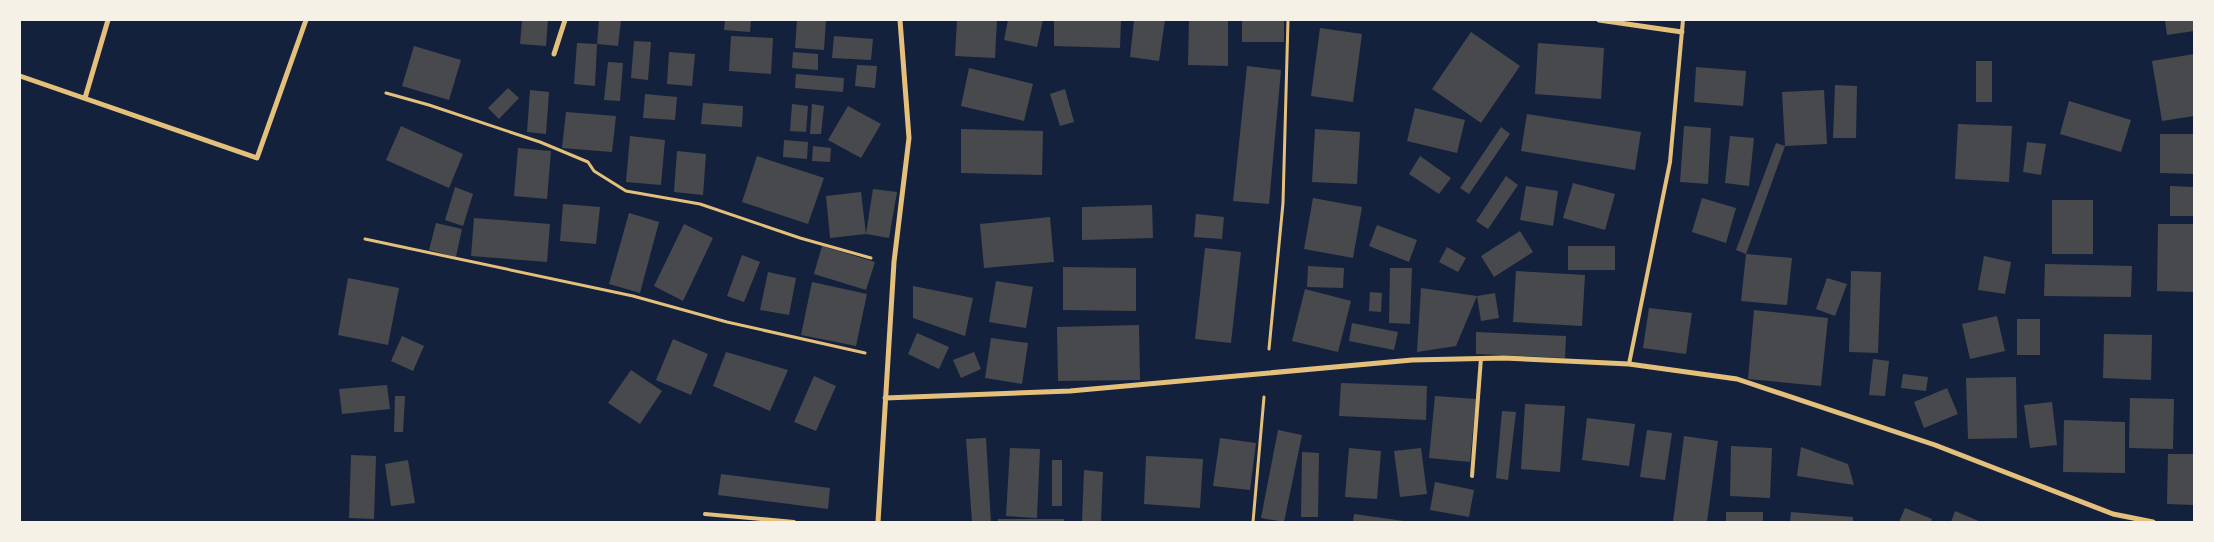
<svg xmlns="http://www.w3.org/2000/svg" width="2214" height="542" font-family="'IBM Plex Serif',serif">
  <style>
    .building { fill: #48494c }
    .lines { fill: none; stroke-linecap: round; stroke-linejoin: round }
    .path { stroke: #e5c07b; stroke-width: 3 }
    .service { stroke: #e5c07b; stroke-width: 4 }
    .minor { stroke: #e5c07b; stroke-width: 5 }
  </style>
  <rect width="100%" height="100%" fill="#14213d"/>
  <path class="building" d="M522,20H548L546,46L520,44Z
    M599,20H621L618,46L597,44Z
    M725,20H751L750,32L724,30Z
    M797,20H826L824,50L795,48Z
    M957,20H997L995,58L955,56Z
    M1008,20H1043L1037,47L1004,40Z
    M1054,20H1121L1120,48L1054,46Z
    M1134,20H1165L1159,61L1130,57Z
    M1189,20H1228V66L1188,65Z
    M1242,20H1284V42H1242Z
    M2165,20H2194V31L2167,35Z
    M1320,28L1362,34L1353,102L1311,96Z
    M1471,32L1520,66L1481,123L1432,89Z
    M731,36L773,38L771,74L729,71Z
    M834,36L873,39L871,60L832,58Z
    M634,41L651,42L648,80L631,78Z
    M577,43L597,44L595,86L574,84Z
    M1538,43L1604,48L1601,99L1535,94Z
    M414,46L461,60L449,100L402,86Z
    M669,52L695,54L692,86L667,84Z
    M793,52L818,54V70L792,68Z
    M2194,54V116L2162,121L2152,61Z
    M1976,61H1992V102H1976Z
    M608,62L623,63L620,101L604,100Z
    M857,65L877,66L875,88L855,86Z
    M1247,66L1281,70L1269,204L1233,201Z
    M1696,67L1746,71L1743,106L1694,102Z
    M969,68L1033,84L1024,121L961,106Z
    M796,74L844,78L843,92L795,88Z
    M1835,85L1857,86L1856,138H1833Z
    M508,88L519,98L499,119L488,108Z
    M1065,89L1074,122L1060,126L1050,94Z
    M530,90L549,92L546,134L527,132Z
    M1824,90L1827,144L1785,146L1782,92Z
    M645,94L677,97L675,120L643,118Z
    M2069,101L2131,120L2121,152L2060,134Z
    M703,103L743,106L742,127L701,124Z
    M792,104L808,106L806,132L790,131Z
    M812,104L824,106L821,134H810Z
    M848,106L881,124L861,158L828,140Z
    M1415,108L1465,120L1457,153L1407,141Z
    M566,112L616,116L612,152L562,148Z
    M1527,114L1641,132L1635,170L1521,151Z
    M1958,124L2012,126L2009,182L1955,179Z
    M401,126L463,154L449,188L386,160Z
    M1684,126L1711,128L1708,184L1680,182Z
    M1501,127L1510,134L1469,194L1460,188Z
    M961,129L1043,131L1042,175L961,173Z
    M1315,129L1360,132L1357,184L1312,182Z
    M2160,134H2194V174L2160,173Z
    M630,136L665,140L661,185L626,182Z
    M1730,136L1754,138L1749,186L1725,183Z
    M784,140L808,142L807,159L783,157Z
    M2027,142L2046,144L2041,175L2023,172Z
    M1776,143L1785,146L1746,254L1736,250Z
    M813,146L831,148L830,162L812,161Z
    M518,148L551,151L547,199L514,196Z
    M677,151L706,154L703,195L674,192Z
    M757,156L824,178L808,224L742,202Z
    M1420,156L1451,178L1439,194L1409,174Z
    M1506,176L1518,185L1488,229L1476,221Z
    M1573,183L1615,194L1605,230L1563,218Z
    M1526,186L1558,191L1553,226L1520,220Z
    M2170,186L2194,187V216H2170Z
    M455,187L473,194L463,226L445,220Z
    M873,189L897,192L889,238L866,234Z
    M861,192L866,234L830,238L826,196Z
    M1313,198L1362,207L1353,258L1304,249Z
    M1702,198L1736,208L1726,243L1692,232Z
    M2052,200H2093V254H2052Z
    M563,204L600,207L596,244L560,241Z
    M1152,205L1153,238L1082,240V207Z
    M629,213L659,222L640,293L609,284Z
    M1196,214L1224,217L1222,239L1194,237Z
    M1050,217L1054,262L984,268L980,224Z
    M474,218L550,224L547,262L471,256Z
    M436,223L462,229L456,257L429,250Z
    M684,224L713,238L683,301L654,286Z
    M2158,224H2194V292L2157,291Z
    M1377,225L1417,240L1409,262L1369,246Z
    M1520,231L1533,252L1494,277L1481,256Z
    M822,246L875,262L866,290L814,274Z
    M1568,246H1615V270H1568Z
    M1447,247L1466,258L1458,272L1439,262Z
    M1205,248L1241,252L1231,343L1195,339Z
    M1746,254L1792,258L1787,305L1741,301Z
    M742,255L760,262L744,302L727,296Z
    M1984,256L2011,262L2005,294L1978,290Z
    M2045,264L2132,266L2131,297L2044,296Z
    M1308,266L1344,268L1343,288L1307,287Z
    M1063,267L1136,268V311L1063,310Z
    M1390,268H1412L1410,324L1389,323Z
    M1516,271L1585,275L1582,326L1513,322Z
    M1851,271L1881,272L1878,353L1849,352Z
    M768,272L796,278L789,315L760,310Z
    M348,278L399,288L388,345L338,335Z
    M1827,278L1847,284L1835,316L1816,309Z
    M996,281L1033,287L1026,328L989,322Z
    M812,282L867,294L856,346L801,335Z
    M913,286L973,298L965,336L913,318Z
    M1421,288L1477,296L1456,346L1417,352Z
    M1305,289L1351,301L1338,352L1292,341Z
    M1370,292L1382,293L1381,312L1369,311Z
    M1495,293L1499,318L1481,321L1477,296Z
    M1649,308L1692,313L1686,354L1643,348Z
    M1754,310L1828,318L1821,386L1748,379Z
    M1997,316L2005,351L1970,359L1962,324Z
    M2017,319H2040V355H2017Z
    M1352,323L1398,332L1394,350L1349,341Z
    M1139,325L1140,380L1058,381L1057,327Z
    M1476,332L1566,336L1565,358L1476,354Z
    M917,333L949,347L939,369L908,354Z
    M2104,334L2152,335L2151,380L2103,378Z
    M402,336L424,346L413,371L391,361Z
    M991,338L1028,343L1022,384L985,378Z
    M673,339L708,354L691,395L656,380Z
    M726,352L788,370L770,411L713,386Z
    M974,352L981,369L961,378L953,360Z
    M1873,359L1889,361L1885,396L1869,395Z
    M631,370L662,391L640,424L608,403Z
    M1903,374L1928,377L1926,391L1901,388Z
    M814,376L836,386L816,431L794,422Z
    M2016,377L2017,438L1968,439L1966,378Z
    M1341,383L1427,386L1426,420L1339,416Z
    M387,385L390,409L342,414L339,389Z
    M1947,388L1958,414L1924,428L1914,402Z
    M395,396H405L403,432H394Z
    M1435,396L1476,399L1470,462L1429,458Z
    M2130,398L2174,399L2173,449L2129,448Z
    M2052,402L2057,445L2030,448L2024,405Z
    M1525,404L1565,406L1560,472L1521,469Z
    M1502,411L1516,412L1508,480L1496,478Z
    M1587,418L1635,424L1629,466L1582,460Z
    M2064,420L2125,422V473L2063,472Z
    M1278,430L1302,435L1284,522L1261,518Z
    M1647,430L1672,433L1665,480L1640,477Z
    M1684,436L1718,441L1707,522H1673Z
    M986,438L991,522H972L966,439Z
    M1220,438L1256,443L1250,490L1213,486Z
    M1731,446L1772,448L1770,498L1730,496Z
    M1801,447L1848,464L1854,485L1797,476Z
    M1010,448L1040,449L1037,518L1006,516Z
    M1349,448L1381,451L1377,499L1345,497Z
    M1421,448L1427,494L1400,497L1394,451Z
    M1302,452L1319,453L1318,517H1301Z
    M2168,454H2194V505L2167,504Z
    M351,455L376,456L374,519L349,518Z
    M1146,456L1203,459L1200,508L1144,504Z
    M408,460L415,503L391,506L385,464Z
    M1052,460H1062V506H1052Z
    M1084,470L1103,472L1101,522H1082Z
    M721,474L830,488L828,509L718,495Z
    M1435,482L1474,490L1469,517L1430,510Z
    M1905,508L1932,519L1931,522H1899Z
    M1955,511L1981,522H1951Z
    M1726,512H1763V522H1726Z
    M1791,512L1853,517V522H1790Z
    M1354,514L1404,521V522H1353Z
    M998,519H1064V522H998Z"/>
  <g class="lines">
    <path class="path" d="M386,93L429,105L540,142L588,162L594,171L626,191L700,204L800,238L871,258
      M365,239L633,296L727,322L865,353
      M1269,349L1283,203L1288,20
      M1253,522L1264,397"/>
    <path class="service" d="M1629,364L1670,162L1683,20
      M1472,476L1481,358
      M705,514L794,522"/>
    <path class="minor" d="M1599,20L1682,32
      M554,54L565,20
      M20,76L257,158L306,20
      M85,98L108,20
      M885,398L1070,391L1412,360L1504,358L1629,364L1737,379L1935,445L2113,514L2153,522
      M878,522L894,262L909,138L900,20"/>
  </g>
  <rect width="2214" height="542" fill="none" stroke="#f6f1e7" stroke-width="42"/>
</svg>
